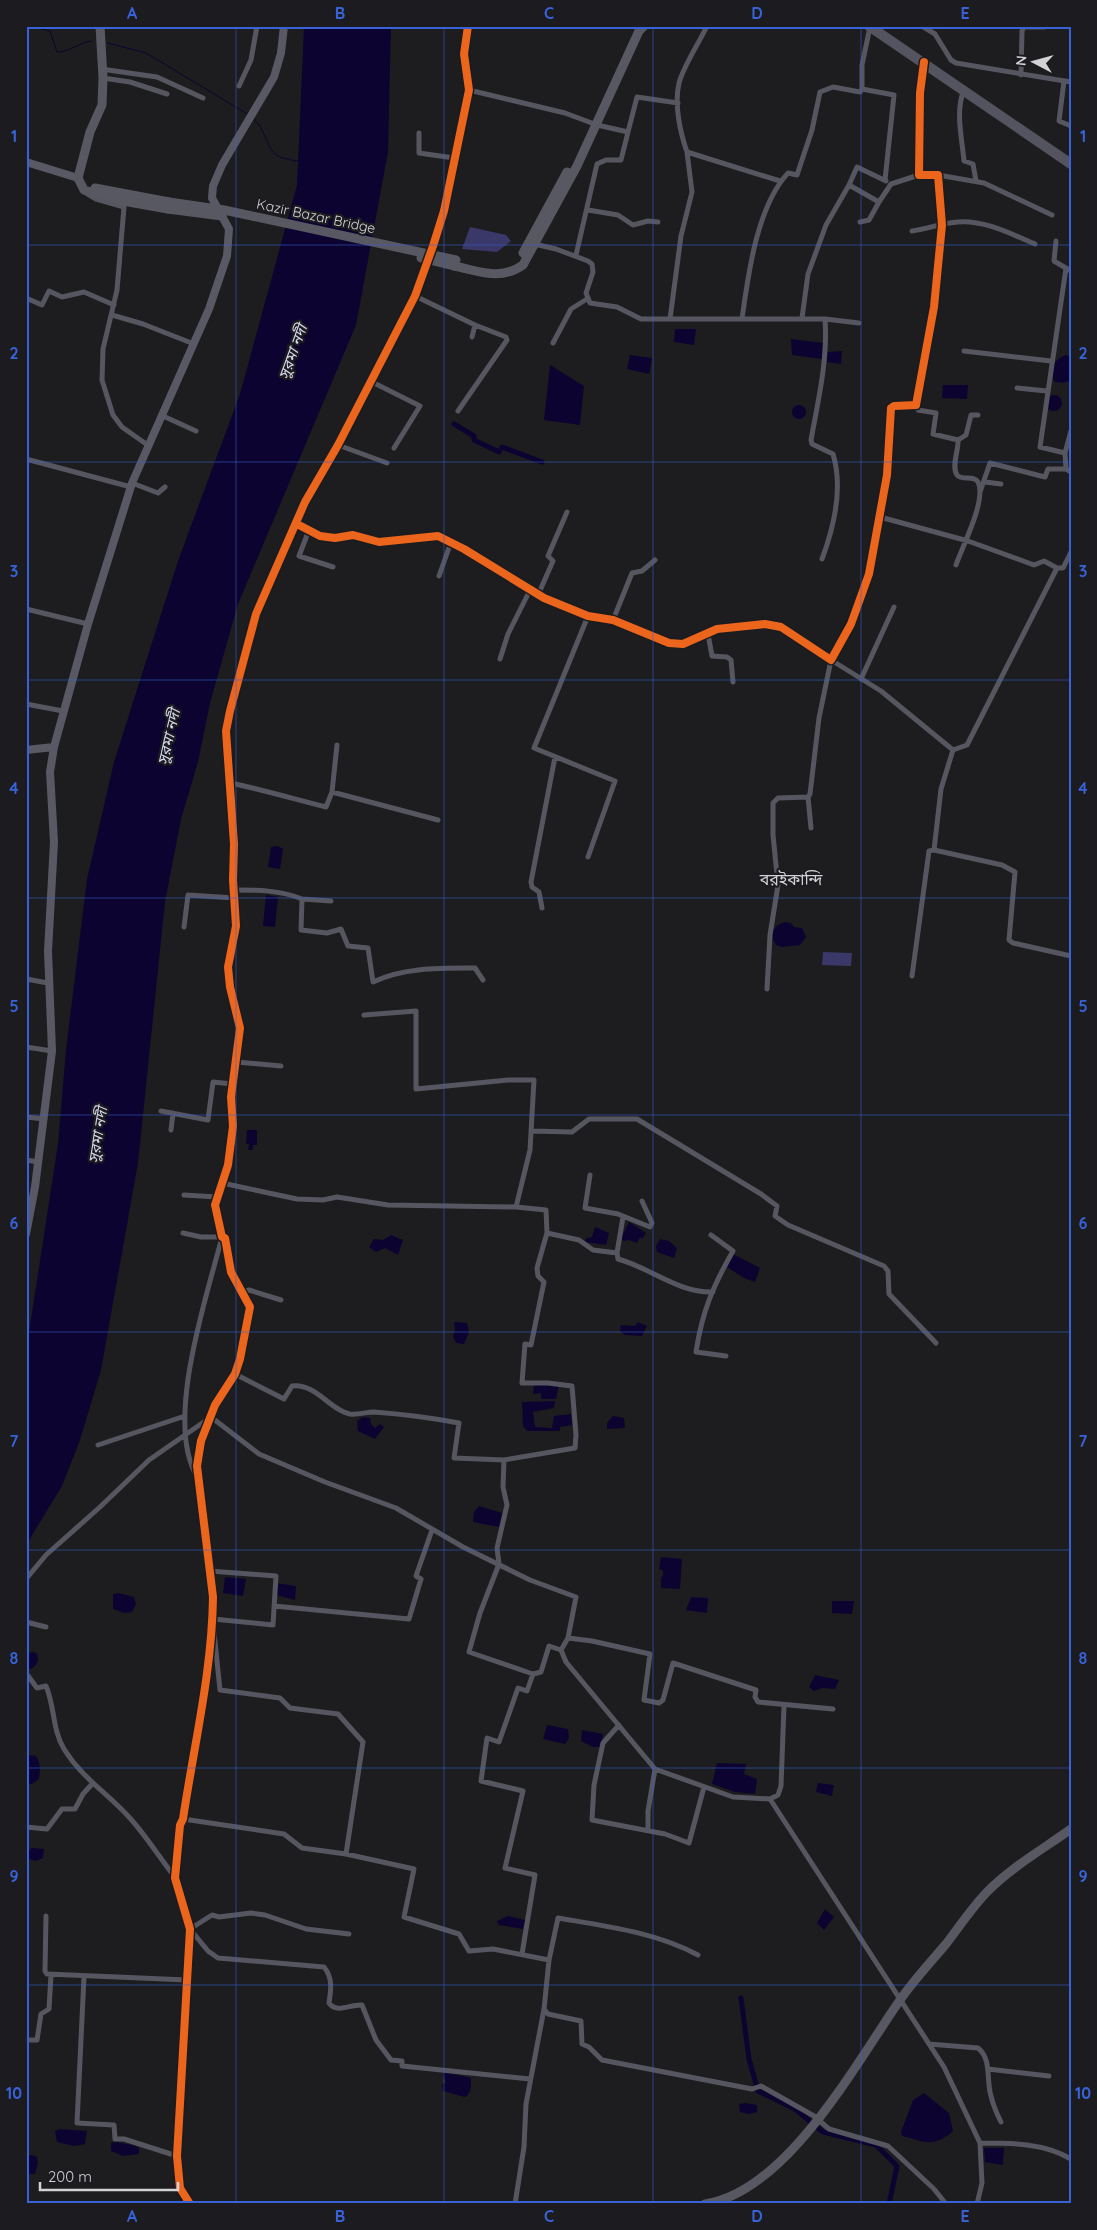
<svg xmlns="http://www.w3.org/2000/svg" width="1097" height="2230" font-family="Quicksand,'Noto Sans Bengali',sans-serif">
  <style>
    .green { fill: #393868 }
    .water { fill: #0c0330 }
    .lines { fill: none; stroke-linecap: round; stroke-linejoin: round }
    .stream { stroke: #0c0330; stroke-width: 1 }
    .canal { stroke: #0c0330; stroke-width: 5 }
    .street { stroke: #565660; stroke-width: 5 }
    .secondary { stroke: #595965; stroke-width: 8 }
    .primary { stroke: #585862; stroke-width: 9 }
    .highway { stroke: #545460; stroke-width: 10 }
    .primary-bridge { stroke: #585862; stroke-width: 9 }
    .cycleway-casing { stroke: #1c1c20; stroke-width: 11 }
    .cycleway { stroke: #eb651d; stroke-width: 8 }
    .grid { fill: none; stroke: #3862d8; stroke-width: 1; stroke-opacity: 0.55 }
    .labels { text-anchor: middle; stroke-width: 4.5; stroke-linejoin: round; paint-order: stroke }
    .street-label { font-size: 14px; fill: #d2d2d5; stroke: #1c1c20 }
    .water-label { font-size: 15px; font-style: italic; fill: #d5d7ed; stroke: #1c1c20 }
    .quarter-label { font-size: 16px; fill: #d2d2d5; stroke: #1c1c20 }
    .neatline { fill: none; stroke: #3862d8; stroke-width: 2 }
    .grid-label { font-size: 16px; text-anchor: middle; font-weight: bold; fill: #3862d8 }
  </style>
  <rect width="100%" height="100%" fill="#1d1d1f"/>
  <path class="green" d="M470,227L506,235L511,241L497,252L462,249Z
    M823,952L852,953L851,966L822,965Z"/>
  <path class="water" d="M304,26H391L388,152L356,325L238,604L210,703L198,762L181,819L165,902L138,1163L101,1370L80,1440L62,1486L26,1545V1352L58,1144L66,1050L87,879L114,762L178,561L240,394L297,185Z
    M675,329H696L694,345L674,342Z
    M791,339L823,343L822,359L792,355Z
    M842,351L841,364L827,362V352Z
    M630,355L652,358L649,374L627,369Z
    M1066,355L1071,357V380L1063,383L1055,382C1048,370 1054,359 1066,355Z
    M550,365L584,386L580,425L544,420Z
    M943,385H968L967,399L942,398Z
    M1046 403a8 8 0 1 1 16 0a8 8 0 1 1-16 0Z
    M792 412a7 7 0 1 1 14 0a7 7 0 1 1-14 0Z
    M278,846L283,849L280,869L268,867L271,847Z
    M266,895L278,897L275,927L263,926Z
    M785,922L791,923L794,927L802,928L806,937L800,945L782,947L776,945C769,935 773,925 785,922Z
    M247,1130H257V1145H253V1150H248L249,1144H246Z
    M629,1222L646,1233L642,1239L640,1237L637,1243L629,1240L623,1241L621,1238Z
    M595,1227L609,1233L606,1245L586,1242L585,1239L592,1237Z
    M391,1235L403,1240L398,1255L385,1248L376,1252L369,1247L374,1239L383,1240Z
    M660,1239L669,1241L677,1248L674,1258L657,1252L656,1246Z
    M733,1254L760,1268L755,1282L744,1278L727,1267Z
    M454,1322L467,1323L469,1332L464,1344L456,1343L453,1336L455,1330Z
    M638,1322L647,1326L642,1336L625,1335L620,1331L621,1325L635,1326Z
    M534,1385H559L556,1399H541V1393L533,1394Z
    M555,1401L554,1408L533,1412L535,1427L552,1428L554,1416L571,1414L572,1425L560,1427V1431H527L523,1426L522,1402Z
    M613,1416L624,1418L625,1428L607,1429V1423Z
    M363,1417L370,1418L371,1424L375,1428L380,1424L384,1427L375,1439L358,1431L357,1421Z
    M479,1506L502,1513L499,1527L473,1522L474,1512Z
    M661,1557L682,1559L680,1589L661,1588V1578L663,1575V1571L659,1569Z
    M225,1577L246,1579L243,1596L223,1593Z
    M276,1583L296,1586L295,1600L276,1595Z
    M118,1593L134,1597L136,1604L132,1612L124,1613L113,1609V1594Z
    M691,1597L708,1598L707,1613L686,1610Z
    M832,1601H854L852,1614L832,1613Z
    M32,1652L36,1653C40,1659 38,1665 31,1669L27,1667V1654Z
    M815,1675L839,1680L835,1689L823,1688L814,1691L809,1687Z
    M547,1725L568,1729L569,1738L565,1744L543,1739Z
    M582,1730L603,1734L601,1747H593L581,1741Z
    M29,1755L36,1756C41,1764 40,1770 39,1779L32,1784H26V1756Z
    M717,1763L746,1764L744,1774L757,1779L755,1794L735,1792L712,1784Z
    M818,1783L834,1785L832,1796L816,1792Z
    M31,1848L44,1849L43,1858L36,1861L29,1859L28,1853Z
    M825,1909L834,1917L824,1930L817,1923Z
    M508,1916L525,1920L523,1929L499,1925L497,1921Z
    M444,2072L471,2078C471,2085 472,2093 465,2097L443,2091L442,2085L446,2082L443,2076Z
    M924,2093L949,2113L953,2131C933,2149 923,2141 902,2136L901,2132L913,2100Z
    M746,2103L757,2105V2112L749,2114L740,2112L739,2104Z
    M60,2129L87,2131L85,2144L74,2146L57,2142L55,2131Z
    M117,2142L136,2146L139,2148V2154L123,2156L111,2151V2143Z
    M984,2148H1004L1003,2165L985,2162Z
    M32,2155L37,2157L38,2163L35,2174H26V2156Z"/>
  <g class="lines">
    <path class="stream" d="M29,26L50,31L57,52C70,52 78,43 91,41
      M108,43L146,53L249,115
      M254,119C268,131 266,158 288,159C293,160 295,162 299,160"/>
    <path class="canal" d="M454,424L474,436V440L499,452L502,447L542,462
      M741,1998L749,2059L758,2091L795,2109L823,2132L876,2145L897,2166L889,2204"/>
    <path class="street" d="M922,26L935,34L951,60L956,63L1071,82
      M101,69L157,77L203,98
      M1021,75L1022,31L1024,27H1044
      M103,78L130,82L167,94
      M1064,81L1059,121L1071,126
      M239,86L251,60L257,26
      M862,89L894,95L885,180
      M469,90L565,113L597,125L628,132L621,160H606L597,164L576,255
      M964,90C955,111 962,138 964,161L973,164L976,181
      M628,132L637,97L678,103
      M419,133V153L454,158
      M687,152C680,132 674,104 679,83C684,65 699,43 707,26
      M938,175L984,183L1052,215
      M849,185L857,167L886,181
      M86,193L96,199L124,207L117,290L103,349L102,380L113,415L122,427L149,446
      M588,210L618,215L633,225L648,221L658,222
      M860,222L869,220L879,202
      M912,231C927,229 942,223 958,222C985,220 1011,234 1035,244
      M1056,241L1054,261L1071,271
      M534,244L556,249L588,261L592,264L593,272L586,293L590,303L617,307L641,319H825C828,360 818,401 811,440L812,444L833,454C843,487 834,527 822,559
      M1066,268L1040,447L1065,453L1066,469L1071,472
      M415,296L475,325L506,337L507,340L458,411
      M26,298L42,305L49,291L62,297L84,292L114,305
      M112,315L143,324L194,344
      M802,318L808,274L826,225L849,185L879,202L891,184L919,175
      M670,319L681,236L692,192L687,152L780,181
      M742,319C748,275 757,206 788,173L797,175L812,130L820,92L833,87L860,92L862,89V65L870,27
      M825,319L859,323
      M472,337L475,325
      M553,343L571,309L587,299
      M964,351L1051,361
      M370,381L420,406L394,448
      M1017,388L1047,391
      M916,405L918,410L936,413L933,434L958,440C959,449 951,466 957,475C962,481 974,475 978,482C987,500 962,547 956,565
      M163,416L196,431
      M958,440L966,435L971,415H978
      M338,445L387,463
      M1065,453L1071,431
      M26,459L131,487
      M985,482L1001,484
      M132,483L158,493L165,487
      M980,492L990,463L1045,477L1048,469H1066
      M880,517L968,541L1034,565L1044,561L1057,568
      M297,524L320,536L335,538L353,535L379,542L438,536L464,549L544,598L588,616L613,620L669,643L683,644L717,629L765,624L781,627L831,660L851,624L869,574L887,475L891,408L894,406L916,405L934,307L942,225L938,175H919L920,93L924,63
      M309,530L299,556L333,567
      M439,576L451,542
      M538,595L553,561L548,556L567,512
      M26,609L88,624
      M613,620L632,573L642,571L655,560
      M708,634L712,656L727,657L731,660L733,682
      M500,659L508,634L530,590
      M861,679L894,607
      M26,704L63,711
      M953,750L967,745L1057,568H1063L1071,552
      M231,783C263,790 294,799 326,807L332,792L337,745
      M332,792L438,820
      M808,797L811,828
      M934,850L1002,865L1015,872L1009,940L1013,943L1071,956
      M588,857L615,781L534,748L588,616
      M234,890C257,890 280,890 302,899L301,930L327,933L341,929L348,946L368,948L373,982C404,967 442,968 475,968L483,980
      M302,899L331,901
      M542,908L539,892L532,887L531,882L555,757
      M184,927L188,895L234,898
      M912,976L929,851L934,850L941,789L953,750
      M26,979L48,983
      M767,989L770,935L778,885L773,835V803L778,798L808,797L810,794L819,718L831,660L881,691L953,750
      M364,1015L416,1011V1089L508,1080H534L530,1150L516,1207
      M26,1047L52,1051
      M236,1062L281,1066
      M161,1111L208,1120L213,1082L232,1084
      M26,1117L44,1119
      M171,1130L173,1113
      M531,1131L572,1132L589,1119H637L761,1194L777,1206L775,1216L788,1225L884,1266L888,1271L889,1294L936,1343
      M26,1160L38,1162
      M590,1175L585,1208L618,1214L650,1227L652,1223L642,1201
      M222,1183L297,1199L323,1200L337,1197L388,1205L516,1207L546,1210L547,1233L537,1268L538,1276L544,1282L531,1345L525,1344L522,1383H548L572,1386L576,1435L575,1448L504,1460L454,1458L459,1423C432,1418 401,1414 374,1412C366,1412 358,1415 350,1414C331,1411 316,1383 292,1386L284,1399L235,1374
      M184,1195L217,1197
      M183,1233L201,1237H222C207,1296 163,1424 198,1478
      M547,1233L579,1240L593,1250L617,1253L618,1259C651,1268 678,1293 713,1292
      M711,1235L733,1251C713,1286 702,1312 696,1352L726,1356
      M617,1253L623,1217
      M242,1292L249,1290L281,1300
      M98,1445L185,1416
      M504,1460L503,1487L507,1505L497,1548L499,1564L480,1613L469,1652L533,1674
      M210,1571L276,1576L273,1625L213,1619V1623
      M26,1579L46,1555L100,1507L149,1460L211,1417L259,1454L325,1482L396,1508L463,1547L530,1580L576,1597L568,1638L561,1650L566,1662L655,1769L733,1797L770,1799L778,1795L781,1786L784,1706
      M274,1606L409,1619L421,1579L416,1576L432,1530
      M26,1622L46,1627
      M214,1632L220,1690L280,1698L290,1708L338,1714L363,1742L346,1854
      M568,1638L592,1641L650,1654L644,1700L659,1703L663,1700L673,1663L756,1690L755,1697L758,1702L833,1709
      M26,1673L37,1688L46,1686C55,1707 52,1729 64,1749C82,1778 106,1792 128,1816C145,1834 159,1857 175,1877
      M619,1725L603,1743L594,1785L592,1820L665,1834L689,1843L704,1787
      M770,1799L944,2067L980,2143C1011,2143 1044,2143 1071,2159
      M183,1819L284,1834L302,1848L346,1854L414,1869L404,1917L459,1934L469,1951L493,1949L549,1960
      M26,1827L47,1829L62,1809H75L83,1794L92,1784
      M648,1830V1811L655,1769
      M46,1916L45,1971L47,1974L187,1980
      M349,1934L306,1929L265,1915L251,1913L219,1917L212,1915L190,1929L208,1951L218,1958L324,1967C333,1978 331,1990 329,2003C337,2014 350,2004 362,2005L376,2040L391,2060L402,2061V2066L530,2079
      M522,1954L535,1875L505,1868L523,1791L481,1781L487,1738L499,1742L518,1688L527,1691L533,1674L541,1672L549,1646L561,1650
      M84,1977L77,2123L114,2125L115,2139H124L177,2156
      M544,2009L548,2014L581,2021L582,2044L589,2047L602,2060L752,2089L761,2086L814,2116L829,2129L888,2146L934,2189L946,2204
      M26,2040H37L41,2014L49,2009L51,1975
      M929,2044L978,2048C992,2059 986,2080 991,2096C993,2105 997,2114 1001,2122
      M988,2069L1049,2076
      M515,2204L524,2147L526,2104L544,2009L549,1960L558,1918C605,1926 655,1932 698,1955
      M977,2204L982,2183L980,2143"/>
    <path class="secondary" d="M26,162L78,178
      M26,750L54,747L88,624L132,483L209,309L227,256L229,229L212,198L213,186L222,165L274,77L281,53L284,26
      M26,1234L35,1187L52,1051L48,951L54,842L50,772L54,747
      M190,2204L180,2188L177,2156L190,1929L175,1878L180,1825L183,1819C194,1745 212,1672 213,1597L197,1466L201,1441L215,1405L235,1374L240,1359L250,1307L231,1272L225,1238L222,1237L215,1205L228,1165L233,1126L231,1097L240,1028L230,987L228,967L236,926L233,880L234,844L226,731L230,711L256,614L305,502L338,445L415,296L433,246L444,211L469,90L464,54L468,26"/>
    <path class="primary" d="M100,26L103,78L102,105L90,132L78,178L84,190L123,201L168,209
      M95,188L169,202
      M523,253L567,172
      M454,266C480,271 500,281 523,265L577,166L639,31L644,26
      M705,2204C786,2192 855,2065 898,2003C912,1982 930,1963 946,1944C959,1927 971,1909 986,1893C1010,1868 1043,1849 1071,1829"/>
    <path class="highway" d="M869,26L1071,164"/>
    <path class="primary-bridge" d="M169,202L224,210L456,260
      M168,209L222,216
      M421,258L454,266"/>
    <defs>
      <path id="cycleway" d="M297,524L320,536L335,538L353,535L379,542L438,536L464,549L544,598L588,616L613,620L669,643L683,644L717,629L765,624L781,627L831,660L851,624L869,574L887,475L891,408L894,406L916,405L934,307L942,225L938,175H919L920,93L924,62
        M190,2204L180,2188L177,2156L190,1929L175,1878L180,1825L183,1819C194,1745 212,1672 213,1597L197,1466L201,1441L215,1405L235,1374L240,1359L250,1307L231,1272L225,1238L222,1237L215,1205L228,1165L233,1126L231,1097L240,1028L230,987L228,967L236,926L233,880L234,844L226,731L230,711L256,614L305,502L338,445L415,296L433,246L444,211L469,90L464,54L468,26"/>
    </defs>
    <use href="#cycleway" class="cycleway-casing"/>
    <use href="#cycleway" class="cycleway"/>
  </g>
  <path class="grid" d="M236,26V2204M444,26V2204M653,26V2204M861,26V2204M26,245H1071M26,462H1071M26,680H1071M26,898H1071M26,1115H1071M26,1332H1071M26,1550H1071M26,1768H1071M26,1985H1071"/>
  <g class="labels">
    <g class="street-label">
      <text transform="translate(316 216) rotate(12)" y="5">Kazir Bazar Bridge</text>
    </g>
    <g class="water-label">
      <text transform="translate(293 352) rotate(-70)" y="5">সুরমা নদী</text>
      <text transform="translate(169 737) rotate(-77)" y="5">সুরমা নদী</text>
      <text transform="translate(98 1135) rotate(-81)" y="5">সুরমা নদী</text>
    </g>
    <g class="quarter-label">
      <text x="791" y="885">বরইকান্দি</text>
    </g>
  </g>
  <rect width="1097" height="2230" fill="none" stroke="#1c1c20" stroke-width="55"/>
  <g transform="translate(1034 62) rotate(276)" stroke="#1c1c20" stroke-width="4" paint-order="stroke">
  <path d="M0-4L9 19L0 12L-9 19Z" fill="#d2d2d5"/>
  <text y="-8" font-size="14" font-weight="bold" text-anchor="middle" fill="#d2d2d5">N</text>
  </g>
  <path d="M40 2182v8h138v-8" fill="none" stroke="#d2d2d5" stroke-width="2.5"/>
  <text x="48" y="2182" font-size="15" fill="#d2d2d5" stroke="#1c1c20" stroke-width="4" paint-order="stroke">200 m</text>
  <rect x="28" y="28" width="1042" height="2174" class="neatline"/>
  <g class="grid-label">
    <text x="132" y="19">A</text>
    <text x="340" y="19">B</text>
    <text x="549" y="19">C</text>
    <text x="757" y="19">D</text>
    <text x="965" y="19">E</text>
    <text x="14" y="142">1</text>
    <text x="1083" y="142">1</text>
    <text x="14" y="359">2</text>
    <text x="1083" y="359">2</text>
    <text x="14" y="577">3</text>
    <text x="1083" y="577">3</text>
    <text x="14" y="794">4</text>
    <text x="1083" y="794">4</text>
    <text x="14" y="1012">5</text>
    <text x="1083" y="1012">5</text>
    <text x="14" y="1229">6</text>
    <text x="1083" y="1229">6</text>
    <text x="14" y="1447">7</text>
    <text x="1083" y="1447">7</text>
    <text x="14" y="1664">8</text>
    <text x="1083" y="1664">8</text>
    <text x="14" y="1882">9</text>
    <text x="1083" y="1882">9</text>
    <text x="14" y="2099">10</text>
    <text x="1083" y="2099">10</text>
    <text x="132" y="2222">A</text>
    <text x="340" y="2222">B</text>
    <text x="549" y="2222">C</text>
    <text x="757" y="2222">D</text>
    <text x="965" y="2222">E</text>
  </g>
</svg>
